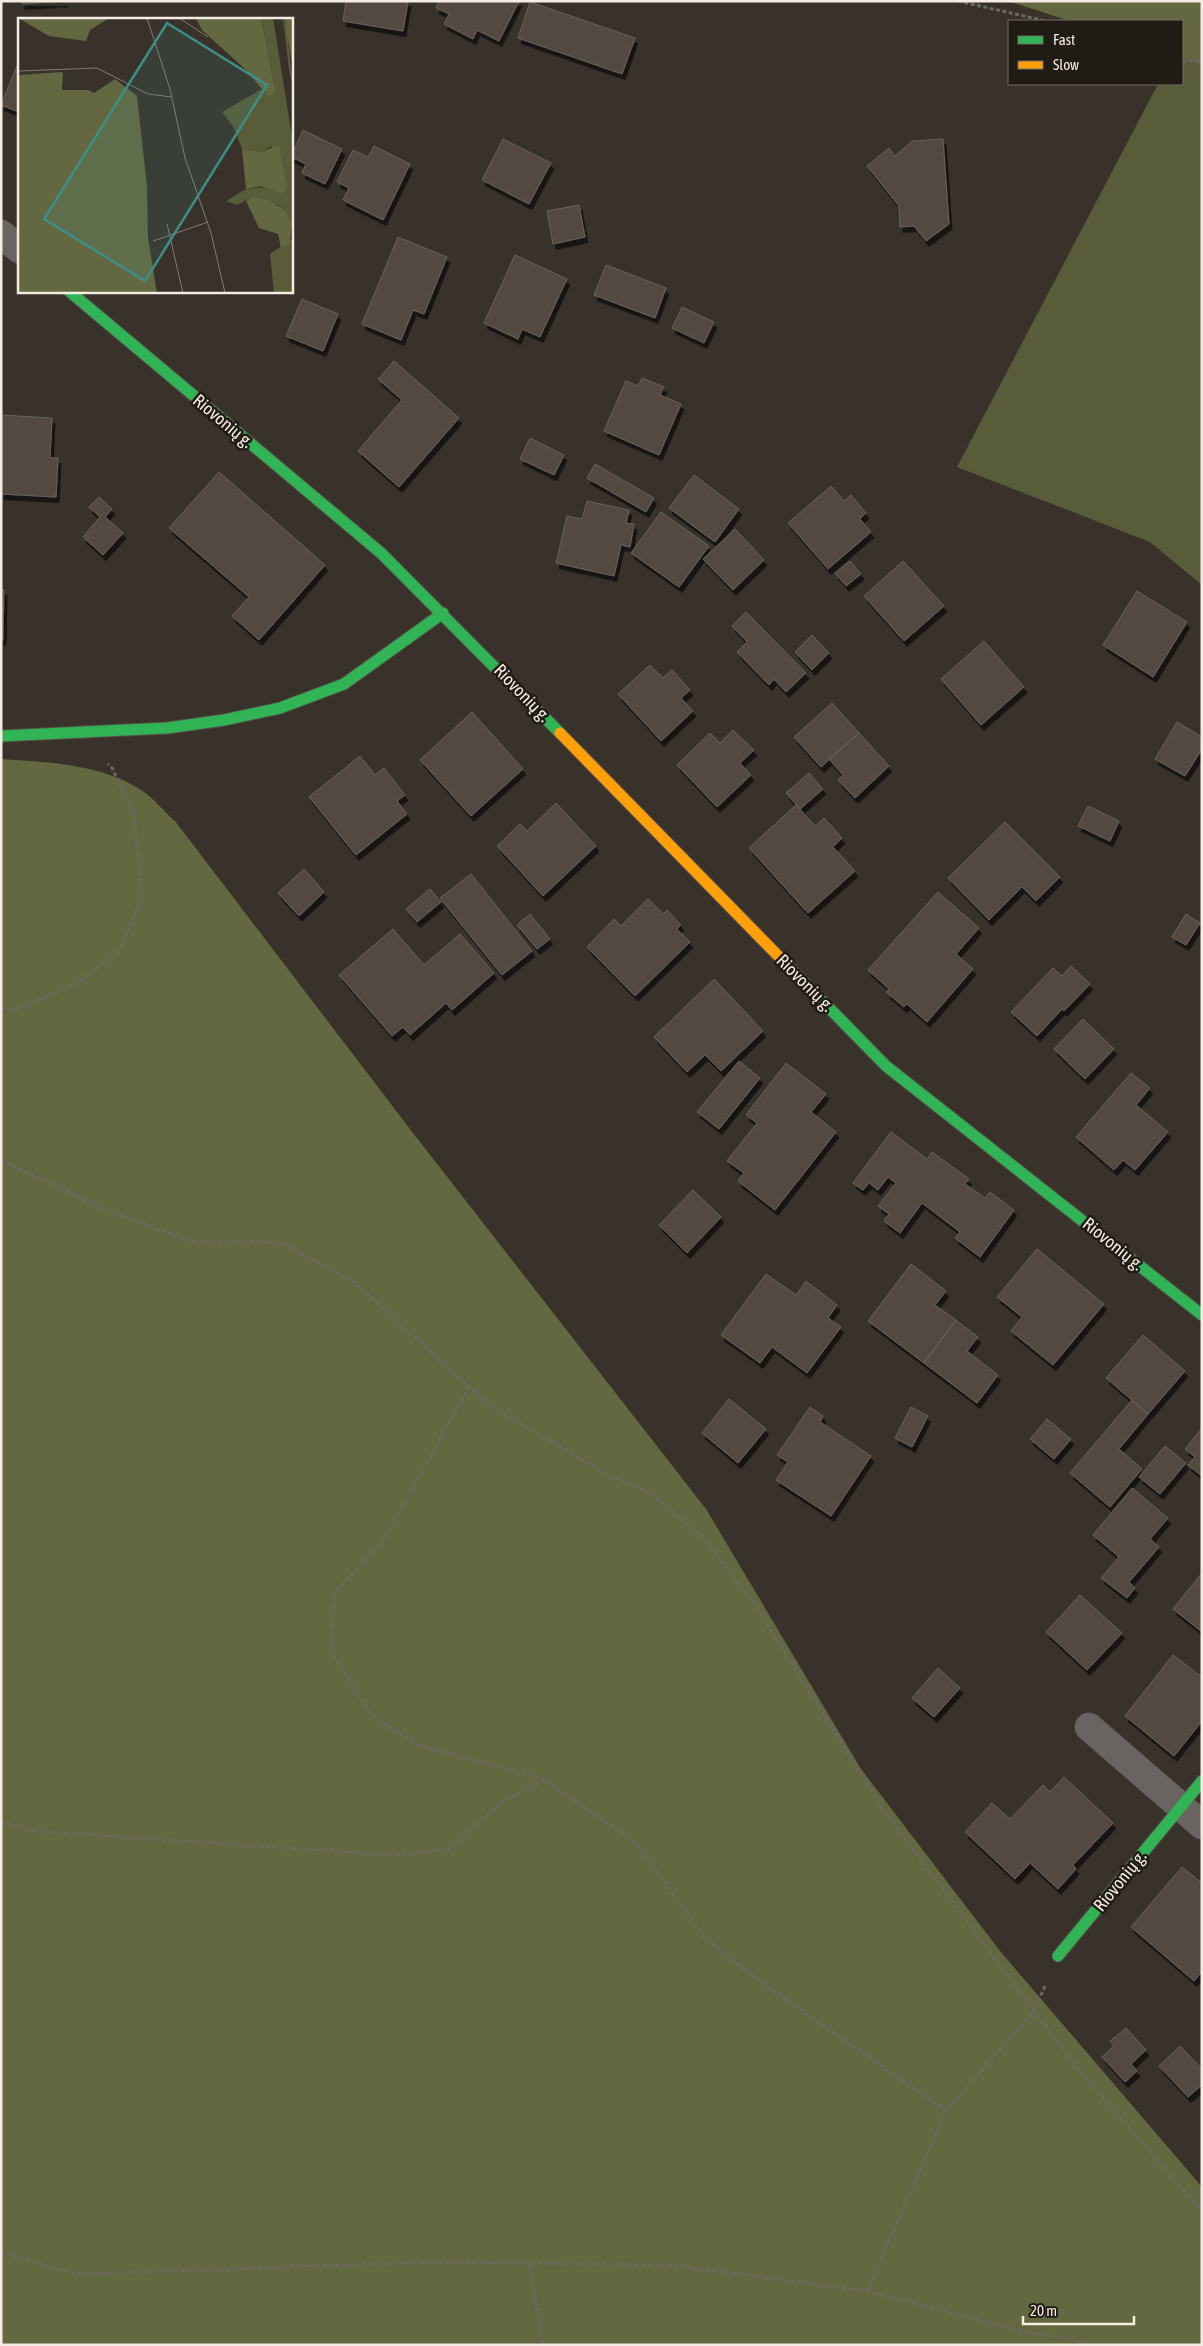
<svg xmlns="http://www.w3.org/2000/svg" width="1203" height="2346" font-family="'Asap Condensed',sans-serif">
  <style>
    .green { fill: #595c38 }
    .forest { fill: #646840 }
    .building { fill: #534a3f; stroke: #69625c; filter: url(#shadow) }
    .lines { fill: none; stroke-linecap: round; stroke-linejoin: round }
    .street-casing { stroke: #57504a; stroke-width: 29 }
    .fast-casing { stroke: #57504a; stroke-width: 13 }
    .slow-casing { stroke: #57504a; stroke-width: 13 }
    .path { stroke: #6c6761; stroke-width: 3; stroke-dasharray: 4 2.5; stroke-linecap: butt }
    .street { stroke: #69645f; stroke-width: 28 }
    .fast { stroke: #30b455; stroke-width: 11 }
    .slow { stroke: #ff9f0a; stroke-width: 11 }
    .labels { text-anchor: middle; stroke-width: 5; stroke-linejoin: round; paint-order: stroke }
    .street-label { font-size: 18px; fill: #f5ece4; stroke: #211b15 }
    .inset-road { fill: none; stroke: #847c74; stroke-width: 1 }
    .view { fill: #3d8e86; fill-opacity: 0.15; stroke: #3d8e86; stroke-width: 2.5 }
    .inset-edge { fill: none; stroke: #f5ece4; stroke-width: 2.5 }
  </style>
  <defs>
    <filter id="shadow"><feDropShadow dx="3" dy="5.5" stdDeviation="0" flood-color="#0009"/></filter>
  </defs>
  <rect width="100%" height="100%" fill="#39322a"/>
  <path class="green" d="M1182,59L1202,66V585L1150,542L957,467L1158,84H1182Z"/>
  <path class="forest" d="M1008,1H1202V66L1182,59V21H1070Z
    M1,759C48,762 101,764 141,790C154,798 164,812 175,821L413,1133L706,1509L861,1769L1000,1951L1202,2187V2345H1Z"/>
  <path class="building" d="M22,1H66L22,4Z
    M346,1H408L403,31L343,21Z
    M439,1H519L499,41L477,30L473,39L444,24L449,14L436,8Z
    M530,2L635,38L622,74L518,38Z
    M19,61V112L1,105Z
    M303,130L342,149L325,184L302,173L306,164L291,157Z
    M503,139L551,163L529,204L482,180Z
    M943,139L949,224L926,241L914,226L900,227L899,206L867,166L889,148L895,156L912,141Z
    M374,146L410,164L383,220L343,200L349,188L337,182L353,150L368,157Z
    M579,205L585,237L553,244L547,211Z
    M398,237L447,257L424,314L413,310L401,340L362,324Z
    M515,255L567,279L540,337L522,329L518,339L484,323Z
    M606,265L666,288L655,318L594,295Z
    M302,299L338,314L323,351L286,336Z
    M682,307L714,322L704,343L672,328Z
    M394,361L459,418L399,487L358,451L402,400L378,379Z
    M642,378L664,387L660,395L681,404L659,455L604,431L626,381L638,386Z
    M1,415L52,418L50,458H58L56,497L1,494Z
    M530,438L564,455L554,475L520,459Z
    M595,464L654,498L646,512L587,478Z
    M219,472L325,565L259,640L232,616L249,597L169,528Z
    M694,475L739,509L715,542L669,508Z
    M831,486L844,501L851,495L866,513L860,519L871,532L828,569L788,523Z
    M99,497L112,509L105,517L123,533L103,555L83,537L100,517L89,507Z
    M587,501L629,510L626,523L634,524L630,547L621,545L614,576L556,563L567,516L582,519Z
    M661,512L709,546L679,587L631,553Z
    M735,529L764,560L733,590L703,559Z
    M850,561L861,574L846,586L835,573Z
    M903,561L944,606L904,641L864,596Z
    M1,590H4L3,640H1Z
    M1137,591L1187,622L1153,677L1103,645Z
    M746,612L806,673L786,692L774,679L769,685L737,652L747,642L732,626Z
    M812,635L829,653L812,670L795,652Z
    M984,641L1024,687L981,725L941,679Z
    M650,665L663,678L672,670L690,690L681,698L693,711L661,741L618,694Z
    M832,703L859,733L821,767L794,737Z
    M472,712L523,769L471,816L420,760Z
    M1177,722L1202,737V749L1185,776L1155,759Z
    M733,730L754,750L740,763L751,775L717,807L677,765L710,733L720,743Z
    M859,733L889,766L855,798L838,780L843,775L829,759Z
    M360,756L375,775L384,768L405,795L397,801L407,814L356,855L309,797Z
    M809,773L823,789L800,809L786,793Z
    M556,803L596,846L543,896L497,846L520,824L527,831Z
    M796,805L815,826L824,818L842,838L833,847L855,871L808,913L749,848Z
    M1088,806L1119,821L1110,841L1078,826Z
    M1005,822L1060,877L1036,901L1022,887L989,920L948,878Z
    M304,869L324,892L299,916L278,893Z
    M471,874L532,951L502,975L440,898Z
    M430,889L441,902L417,922L406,909Z
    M938,892L979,928L956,954L973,969L927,1022L907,1004L904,1007L886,992L889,989L868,970Z
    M648,899L663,914L667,910L681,925L677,929L690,942L635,996L587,947L614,919L621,926Z
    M530,914L550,939L537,949L517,925Z
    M1186,914L1200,923L1186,945L1172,937Z
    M393,929L424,965L460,934L494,973L452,1010L446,1003L410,1035L403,1027L392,1036L339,975Z
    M1071,966L1090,984L1064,1011L1062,1009L1037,1036L1011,1012L1053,968L1062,976Z
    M714,979L763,1031L721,1071L705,1055L687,1072L654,1037Z
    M1083,1019L1114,1049L1085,1079L1054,1049Z
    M739,1061L760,1078L719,1129L697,1112Z
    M786,1063L826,1094L811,1112L836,1132L775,1210L738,1181L744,1173L727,1161L757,1123L746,1115Z
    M1131,1073L1150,1088L1136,1105L1168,1132L1135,1170L1123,1160L1114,1170L1076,1137Z
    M891,1132L927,1159L932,1152L969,1179L965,1184L985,1198L990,1192L1014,1210L980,1257L955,1238L960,1232L922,1203L900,1233L884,1221L889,1214L878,1206L896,1183L888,1177L878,1190L869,1183L863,1190L853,1183Z
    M693,1190L721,1217L687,1253L659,1225Z
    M1037,1249L1104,1304L1053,1365L1011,1331L1022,1317L997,1297Z
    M911,1264L946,1291L935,1305L956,1320L924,1363L868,1321Z
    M766,1274L796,1295L806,1281L837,1305L828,1318L841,1327L807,1373L772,1347L760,1363L721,1335Z
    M956,1320L978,1337L967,1351L998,1375L977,1403L924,1363Z
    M1143,1335L1185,1371L1148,1414L1106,1378Z
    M729,1399L766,1429L738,1463L702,1433Z
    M1132,1400L1148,1414L1119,1449L1142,1469L1110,1507L1070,1473Z
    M810,1407L823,1416L820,1422L871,1456L831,1516L776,1480L788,1462L777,1455Z
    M911,1407L928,1416L912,1447L895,1438Z
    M1047,1419L1071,1439L1054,1459L1030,1439Z
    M1202,1428V1476L1188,1465L1195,1457L1185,1449Z
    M1165,1446L1186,1463L1160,1494L1139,1477Z
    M1132,1488L1168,1518L1150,1539L1159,1547L1129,1582L1135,1588L1127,1598L1101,1578L1119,1557L1093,1535Z
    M1202,1573V1632L1173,1609Z
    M1080,1595L1122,1633L1087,1670L1046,1632Z
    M1173,1655L1202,1677V1721L1174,1756L1125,1716Z
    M938,1668L960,1688L934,1717L912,1698Z
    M1064,1777L1113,1823L1073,1865L1076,1869L1058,1889L1030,1863L1015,1879L965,1832L992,1803L1010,1819L1043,1785L1050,1792Z
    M1182,1867L1202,1883V1971L1194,1981L1131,1927Z
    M1126,2028L1146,2050L1131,2064L1137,2071L1125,2082L1102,2057L1114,2046L1110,2041Z
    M1180,2046L1202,2069V2085L1188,2097L1159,2066Z"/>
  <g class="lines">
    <defs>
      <path id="street" d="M1,234L19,249
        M1089,1727L1202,1825"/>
      <path id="fast" d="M69,291L381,553L560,733
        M1,736L167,728L224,720L280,708L344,684L443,613
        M792,970L886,1066L1202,1315
        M1058,1956L1202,1781"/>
      <path id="slow" d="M560,733L792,970"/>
    </defs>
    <use href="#street" class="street-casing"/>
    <use href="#fast" class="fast-casing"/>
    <use href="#slow" class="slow-casing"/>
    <path class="path" d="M958,1L1046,21
      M1182,62L1202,60
      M1,1009H18L77,983L119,951L142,898L134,814L112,768L108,764
      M1,1160L101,1208L192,1242L282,1243L354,1282L490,1406L610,1476L650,1493L703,1537L751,1599L885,1812L1034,2011L946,2111
      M469,1386L383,1541L334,1593L331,1651L371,1715L417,1745L544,1779
      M1,1822L33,1831L393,1855L448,1850L503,1801L545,1780L637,1844L704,1937L761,1982L946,2111L867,2291
      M1045,1986L1034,2011L1084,2076L1202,2211
      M1,2253L77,2274L439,2262L667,2265L867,2291L1031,2333L1074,2339L1085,2345
      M529,2263L543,2345"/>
    <use href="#street" class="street"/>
    <use href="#fast" class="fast"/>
    <use href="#slow" class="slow"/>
  </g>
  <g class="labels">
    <g class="street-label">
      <text transform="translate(223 421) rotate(40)" y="6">Riovonių g.</text>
      <text transform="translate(522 693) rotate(46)" y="6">Riovonių g.</text>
      <text transform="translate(805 983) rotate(45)" y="6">Riovonių g.</text>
      <text transform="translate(1113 1244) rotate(39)" y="6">Riovonių g.</text>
      <text transform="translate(1120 1881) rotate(-51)" y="6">Riovonių g.</text>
    </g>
  </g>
  <g transform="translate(18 18)">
    <rect width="275" height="275" fill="#39322a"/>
    <path d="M243,0H255L275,125V275H256L252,236L274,221V205L267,192L260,187L234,179L219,187L208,183L228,171L249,169L254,128L243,134L224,131L216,110L204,94L244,71L249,77L257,72ZM265,0H268L275,72L271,51Z" fill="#595c38"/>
    <path d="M0,0H91L72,12L68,23L31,18ZM178,0H243L257,72L254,77H249L229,53L184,12ZM268,0H275V51L269,16ZM45,54L44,72H70L76,75L97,61L119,78L129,168L130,220L139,275H0V57ZM261,127L269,171L263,175L243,168L228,171L224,131L243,134ZM234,179L250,182L267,192L274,205L272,225L263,230L260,216L241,210L228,183Z" fill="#646840"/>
    <path class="inset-road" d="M129,0L152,71L167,140L193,215L207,275M161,0L190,19M0,53L79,50L130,76L154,79M149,206L165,275M135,223L190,204"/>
    <path class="view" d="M149,5L249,67L127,263L26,201Z"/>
    <rect width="275" height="275" class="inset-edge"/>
  </g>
  <rect width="1203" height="2346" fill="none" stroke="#f5ece4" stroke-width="5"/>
  <rect x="1008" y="20" width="175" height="65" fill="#211b15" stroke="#766f68"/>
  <rect x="1018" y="36" width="25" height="8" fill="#30b455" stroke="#766f68"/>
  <text x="1053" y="45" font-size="15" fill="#f5ece4">Fast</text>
  <rect x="1018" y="61" width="25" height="8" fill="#ff9f0a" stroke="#766f68"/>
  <text x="1053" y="70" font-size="15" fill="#f5ece4">Slow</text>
  <path d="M1023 2316v8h111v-8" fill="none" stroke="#f5ece4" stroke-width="2.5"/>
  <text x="1030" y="2316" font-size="15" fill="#f5ece4" stroke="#211b15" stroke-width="4" paint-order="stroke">20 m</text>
</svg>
